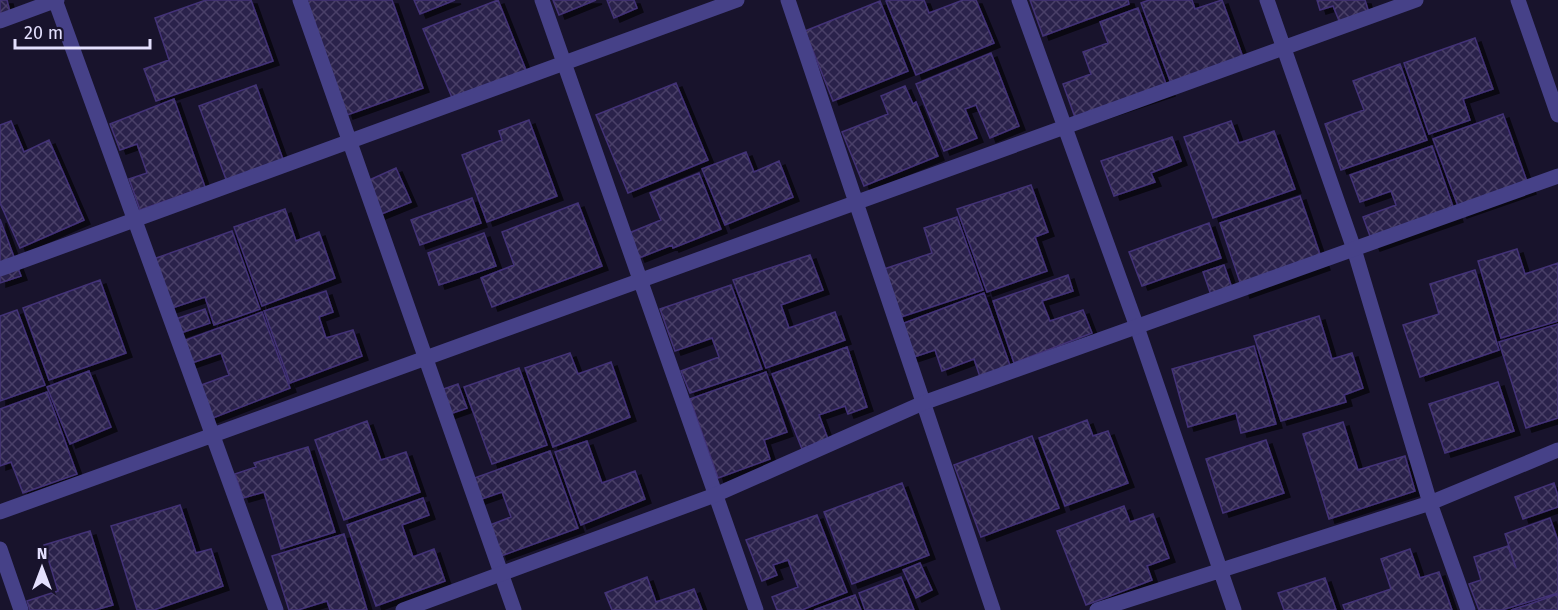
<svg xmlns="http://www.w3.org/2000/svg" width="1558" height="610" font-family="'Fira Sans',sans-serif">
  <style>
    .building { fill: url(#building-cross-hatch); stroke: #433377; stroke-width: 1.5; filter: url(#shadow) }
    .lines { fill: none; stroke-linecap: round; stroke-linejoin: round }
    .minor { stroke: #464188; stroke-width: 15 }
    .tertiary { stroke: #464188; stroke-width: 15 }
  </style>
  <defs>
    <pattern id="building-cross-hatch" width="8" height="8" patternUnits="userSpaceOnUse" patternTransform="scale(1.5)"><rect width="8" height="8" fill="#2b204c"/><path d="M0 0l8 8M0 8l8-8" fill="none" stroke="#4a4067"/></pattern>
    <filter id="shadow"><feDropShadow dx="6" dy="4" stdDeviation="0" flood-color="#0009"/></filter>
  </defs>
  <rect width="100%" height="100%" fill="#18132c"/>
  <path class="building" d="M0,0H7L11,16L0,19Z
    M206,0H251L273,61L156,101L144,69L169,60L155,18Z
    M306,0H392L423,88L347,115Z
    M414,0H455L420,14Z
    M498,0L526,70L453,100L423,29Z
    M553,0H596L559,15Z
    M607,0H634L637,8L614,18Z
    M889,0H924L929,13L963,0H976L994,43L916,75L886,1Z
    M1030,0H1128L1129,4L1043,36Z
    M1149,0H1192L1195,9L1222,0L1244,60L1172,86L1141,3Z
    M1317,0H1365L1369,13L1340,23L1333,6L1320,10Z
    M880,1L908,71L833,101L805,31Z
    M1138,8L1169,92L1077,123L1063,84L1091,74L1083,52L1108,43L1100,22Z
    M1475,38L1493,89L1463,99L1470,120L1429,134L1404,63Z
    M991,53L1019,126L990,138L976,105L965,109L977,138L944,151L916,84Z
    M1400,64L1427,140L1341,170L1325,124L1364,110L1353,81Z
    M676,83L708,160L628,193L596,115Z
    M256,85L284,162L227,182L199,106Z
    M905,86L913,104L916,102L938,156L864,186L842,132L888,114L881,96Z
    M174,99L205,187L140,210L129,179L147,173L137,144L120,150L110,124Z
    M1503,114L1530,190L1461,214L1433,139Z
    M529,120L557,196L487,222L462,155L502,140L499,131Z
    M11,121L24,152L49,140L84,220L20,248L0,203V125Z
    M1231,121L1239,143L1274,131L1295,189L1213,218L1184,137Z
    M1172,137L1181,161L1151,173L1155,182L1114,196L1101,161Z
    M1432,146L1457,218L1374,247L1363,217L1396,205L1391,191L1360,202L1350,175Z
    M746,152L754,172L779,161L793,197L725,225L702,169Z
    M396,168L411,202L379,215L365,182Z
    M699,173L721,229L673,248L672,245L639,258L629,233L661,220L650,193Z
    M1031,185L1048,232L1035,237L1047,271L987,292L957,209Z
    M1300,196L1324,266L1244,294L1220,223Z
    M472,198L481,223L420,245L411,220Z
    M578,203L602,266L492,307L481,278L514,265L502,232Z
    M285,209L296,241L319,232L335,278L262,306L234,227Z
    M957,217L983,290L898,318L881,270L932,253L924,228Z
    M0,219L21,276L0,283Z
    M1209,223L1221,258L1142,286L1129,252Z
    M232,231L260,309L214,325L205,297L166,310L148,261Z
    M484,233L496,266L439,285L428,253Z
    M1517,249L1525,274L1558,263V321L1501,338L1478,261Z
    M810,255L823,290L781,305L789,328L835,312L845,340L766,368L733,280Z
    M1224,265L1232,288L1211,295L1203,272Z
    M1475,270L1499,350L1420,377L1403,325L1439,314L1430,284Z
    M1068,275L1073,291L1042,301L1050,321L1083,310L1092,333L1014,363L993,301Z
    M100,280L126,353L49,380L23,308Z
    M731,285L762,369L690,393L681,371L719,357L712,338L675,351L660,309Z
    M326,291L333,312L319,317L326,338L353,330L362,356L290,383L264,311Z
    M984,293L1011,368L981,380L974,359L942,371L935,350L911,358L899,325Z
    M205,309L210,323L175,335L170,321Z
    M17,310L45,385L0,401V316Z
    M262,312L290,388L205,421L193,388L229,375L221,353L183,366L175,344Z
    M1319,316L1332,359L1352,353L1363,388L1344,395L1346,402L1281,421L1254,336Z
    M1558,324V418L1526,428L1499,342Z
    M1254,346L1276,424L1241,433L1236,413L1188,427L1172,369Z
    M847,347L867,407L848,414L845,406L819,415L828,439L802,449L772,374Z
    M570,353L578,374L611,362L630,417L553,447L525,368Z
    M519,368L547,445L492,464L464,387Z
    M89,371L111,427L70,444L47,387Z
    M766,372L787,432L764,440L770,459L718,478L690,399Z
    M1498,382L1514,431L1445,453L1429,404Z
    M458,384L467,408L447,415L438,391Z
    M47,392L77,474L23,493L11,462L0,466V409Z
    M1087,420L1093,436L1108,431L1128,483L1065,506L1039,438Z
    M367,421L381,460L406,452L420,492L344,520L315,440Z
    M1343,422L1358,470L1405,456L1415,491L1329,519L1303,434Z
    M1032,436L1059,508L981,537L954,465Z
    M1266,440L1284,493L1223,513L1206,459Z
    M587,441L602,483L635,471L645,499L581,525L555,452Z
    M308,447L335,532L281,549L264,492L243,498L235,474L256,467L254,463Z
    M550,451L578,528L501,556L490,525L511,517L502,492L476,501L469,480Z
    M902,483L929,555L852,584L824,512Z
    M1554,483L1558,496V507L1523,519L1515,497Z
    M423,498L429,515L402,525L413,557L434,549L445,581L376,606L347,525Z
    M180,505L196,553L211,549L223,586L154,610H137L111,526Z
    M1124,506L1130,522L1153,514L1169,558L1147,566L1152,580L1086,605L1057,531Z
    M817,515L847,592L802,610H777L772,597L798,587L788,560L773,565L777,575L762,581L746,540Z
    M1550,518L1558,541V593L1502,610H1479L1469,584L1481,580L1474,557L1508,546L1516,568L1505,534Z
    M90,531L113,605L95,610H30L27,601L58,591L44,545Z
    M344,534L367,610H330L327,601L298,610H289L272,556Z
    M1410,549L1420,578L1439,572L1452,610H1345L1343,605L1391,589L1381,559Z
    M920,563L932,590L916,598L903,570Z
    M647,577L656,602L694,589L702,610H612L605,593Z
    M901,577L914,610H865L859,593Z
    M1325,578L1336,610H1284L1278,593Z
    M1558,594V610H1511L1527,605Z
    M855,595L861,610H814Z"/>
  <g class="lines">
    <path class="minor" d="M55,0L276,610
      M300,0L514,610
      M542,0L756,610
      M788,0L993,610
      M1019,0L1137,327L1234,610
      M1267,0L1354,249L1430,503L1468,610
      M1518,0L1558,115
      M0,21L57,0
      M0,269L737,0
      M0,512L1416,0
      M0,549L21,610
      M1097,610L1430,503L1558,450"/>
    <path class="tertiary" d="M403,610L715,495L923,403L1558,176"/>
  </g>
  <g transform="translate(42 568)" stroke="#18132c" stroke-width="4.5" paint-order="stroke">
  <path d="M0-4.5L10 22L0 15L-10 22Z" fill="#e4e0fe"/>
  <text y="-9" font-size="16" font-weight="bold" text-anchor="middle" fill="#e4e0fe">N</text>
  </g>
  <path d="M15 39v9h135v-9" fill="none" stroke="#e4e0fe" stroke-width="3"/>
  <text x="24" y="39" font-size="18" fill="#e4e0fe" stroke="#18132c" stroke-width="4.5" paint-order="stroke">20 m</text>
</svg>
